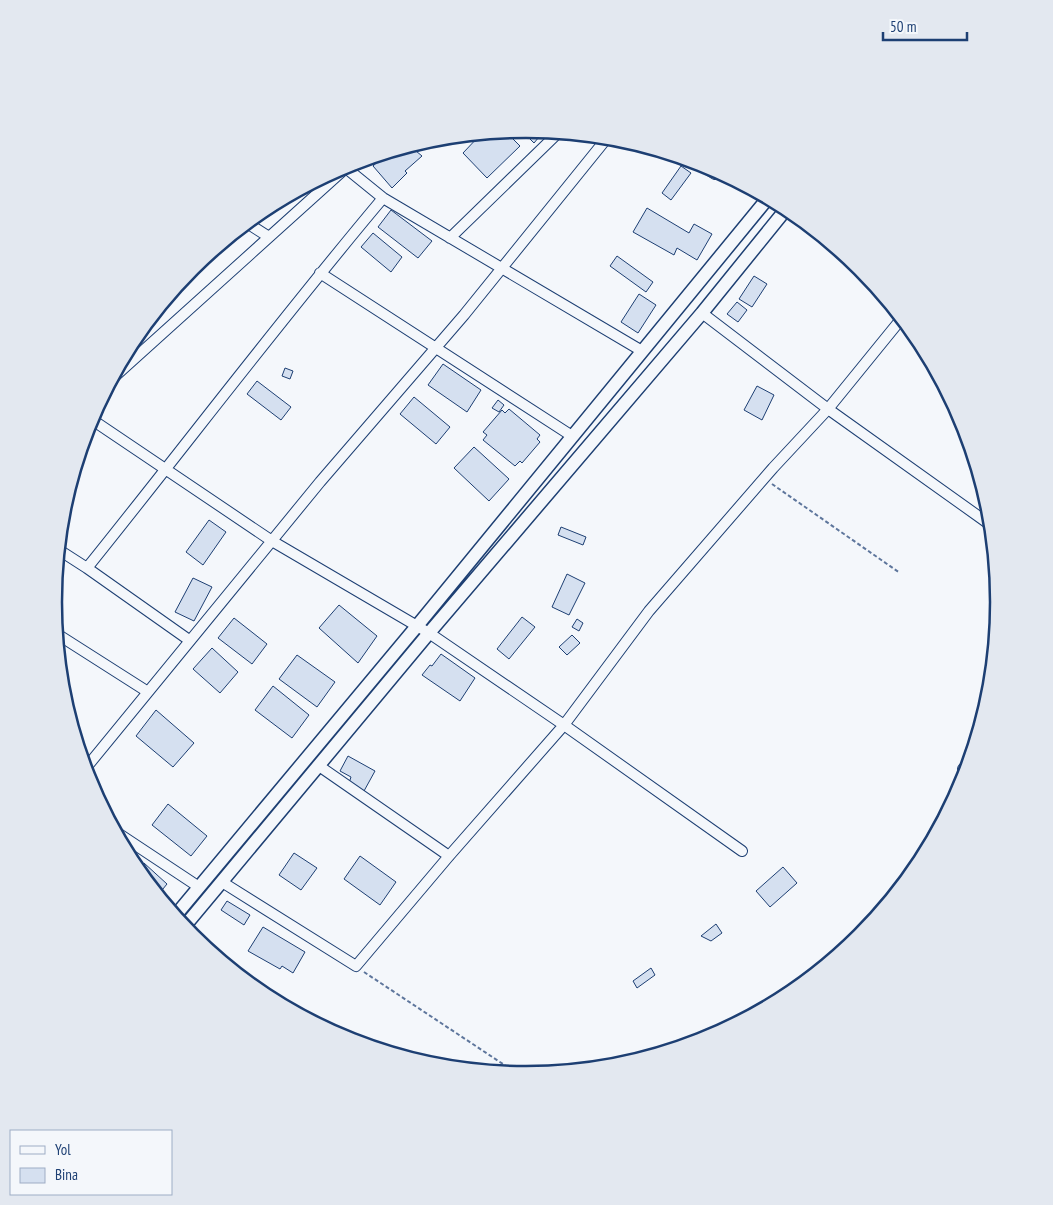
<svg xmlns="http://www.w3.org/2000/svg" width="1053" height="1205" font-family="'PT Sans Narrow',sans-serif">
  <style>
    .building { fill: #d5e0f0; stroke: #1d3f73 }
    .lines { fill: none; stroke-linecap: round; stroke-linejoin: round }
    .minor-casing { stroke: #1d3f73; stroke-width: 12 }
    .tertiary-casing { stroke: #1d3f73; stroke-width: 15 }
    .path { stroke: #5e769c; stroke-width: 2; stroke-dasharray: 4 2.5; stroke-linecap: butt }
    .minor { stroke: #f4f7fb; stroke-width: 10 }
    .tertiary { stroke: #f4f7fb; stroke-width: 12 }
    .rim { fill: none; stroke: #1d3f73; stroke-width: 2.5 }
  </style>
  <rect width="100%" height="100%" fill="#f4f7fb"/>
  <path class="building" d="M521,130H527L544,131L534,143Z
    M506,132L520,146L487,178L463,153L481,134Z
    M410,146L422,156L405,171L407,173L392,188L373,166L386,154Z
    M681,166L691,173L671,200L662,193Z
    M647,208L689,233L694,224L712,234L697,260L677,248L674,255L633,232Z
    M391,210L432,241L418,258L378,227Z
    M373,233L402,257L391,272L361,247Z
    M617,256L653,282L646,292L610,266Z
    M754,276L767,284L752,307L739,299Z
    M639,294L656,305L638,333L621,322Z
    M737,302L747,310L738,322L727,314Z
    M443,364L481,390L467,412L428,385Z
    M285,368L293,371L290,379L282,376Z
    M257,381L291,407L281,420L247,394Z
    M757,386L774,395L762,420L744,410Z
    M414,397L450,427L436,444L400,414Z
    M498,400L504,405L499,412L492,408Z
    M509,409L540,435L537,439L540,442L522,463L520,461L515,466L483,440L487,435L483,432L502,410L505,413Z
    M474,447L509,479L489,501L454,468Z
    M209,520L226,532L203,565L186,552Z
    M561,527L586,537L583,545L558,535Z
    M567,574L585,583L569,615L552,607Z
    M193,578L212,587L194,621L175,612Z
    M339,605L377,636L358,663L319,628Z
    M522,617L535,627L509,659L497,649Z
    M234,618L267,644L252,664L218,638Z
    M577,619L583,623L579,631L572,627Z
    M572,635L580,643L567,655L559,647Z
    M212,648L238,672L220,693L193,669Z
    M441,654L475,678L460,701L422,675L430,665L432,666Z
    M297,655L335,682L317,707L279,679Z
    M273,686L309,715L292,738L255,710Z
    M156,710L194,743L173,767L136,736Z
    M348,756L375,771L364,791L349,783L351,777L340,771Z
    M168,804L207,836L191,856L152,825Z
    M294,853L317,868L301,890L279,875Z
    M360,856L396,882L380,905L344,879Z
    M144,863L167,884L158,895L138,871Z
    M783,867L797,883L770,907L756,891Z
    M227,901L250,915L244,925L221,910Z
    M716,924L722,933L711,941L701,936Z
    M263,927L305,952L293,973L282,966L280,969L248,951Z
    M651,968L655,975L637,988L633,981Z"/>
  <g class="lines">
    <defs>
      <path id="minor" d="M696,162L715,174
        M346,168L383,198L642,351
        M247,223L269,237
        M450,238L558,133
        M320,273L572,436
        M702,313L828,409L992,526
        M114,377L349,165
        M91,419L272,541L429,633L564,725L742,851
        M59,550L87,568C186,445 281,319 383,198
        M87,568L189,640
        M57,634L148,692
        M319,766L449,856
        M85,769L320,482L464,315L607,138
        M963,769L970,762
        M116,832L199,887
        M222,882L356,966L449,856L564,725L649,611L773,468L828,409L902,318"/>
      <path id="tertiary" d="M175,916L417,626L768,198
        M184,927L429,633L702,313L787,208"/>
    </defs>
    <use href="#minor" class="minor-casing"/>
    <use href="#tertiary" class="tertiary-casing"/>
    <path class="path" d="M772,484L900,573
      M364,972L518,1074"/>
    <use href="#minor" class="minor"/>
    <use href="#tertiary" class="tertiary"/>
  </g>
  <path d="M0 0H1053V1205H0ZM62 602a464 464 0 1 1 928 0a464 464 0 1 1-928 0Z" fill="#e3e8f0" fill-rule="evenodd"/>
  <path class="rim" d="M62 602a464 464 0 1 1 928 0a464 464 0 1 1-928 0Z"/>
  <rect x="10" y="1130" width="162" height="65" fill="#f4f7fb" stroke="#9eadc5"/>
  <rect x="20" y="1146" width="25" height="8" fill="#f4f7fb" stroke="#9eadc5"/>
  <text x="55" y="1155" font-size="15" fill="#1d3f73">Yol</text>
  <rect x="20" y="1168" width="25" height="15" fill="#d5e0f0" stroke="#9eadc5"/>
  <text x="55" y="1180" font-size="15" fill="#1d3f73">Bina</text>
  <path d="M883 32v8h84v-8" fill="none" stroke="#1d3f73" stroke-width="2.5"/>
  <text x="890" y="32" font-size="15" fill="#1d3f73" stroke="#f4f7fb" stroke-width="4" paint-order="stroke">50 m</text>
</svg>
